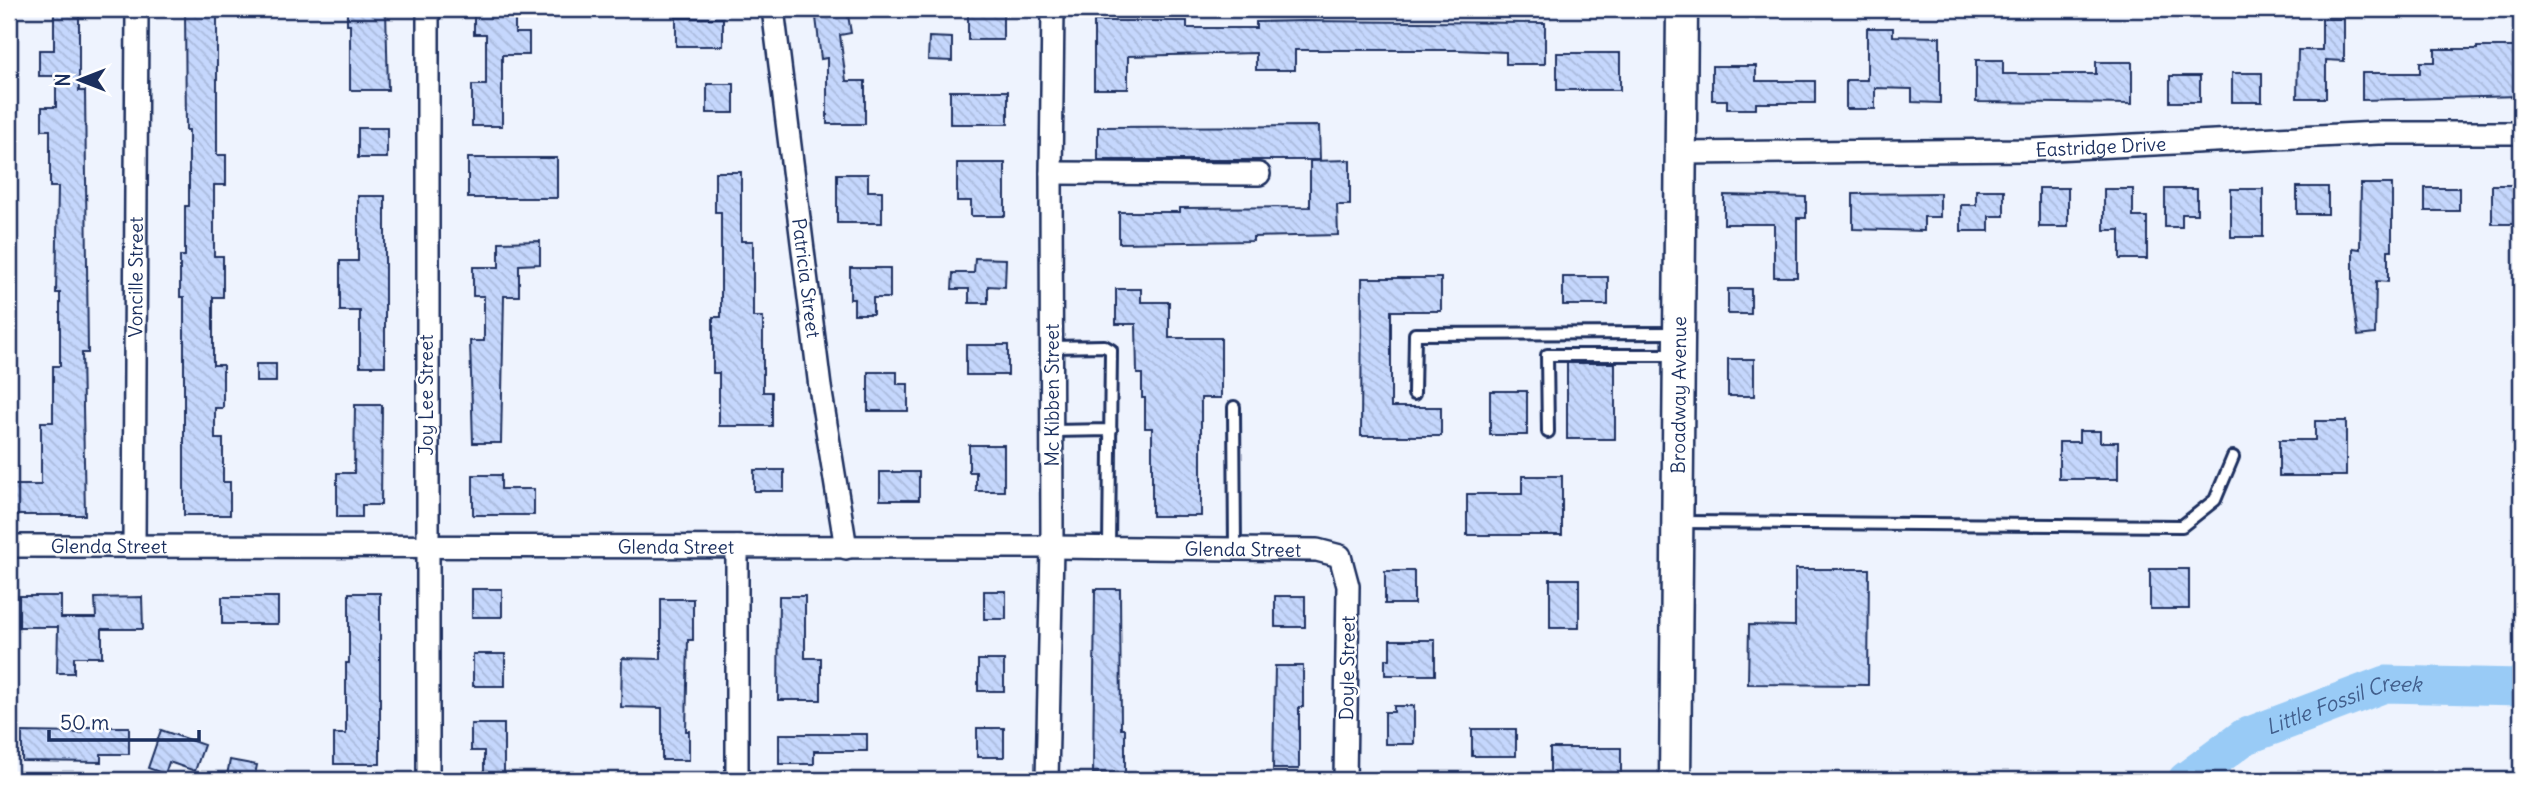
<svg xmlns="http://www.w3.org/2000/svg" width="2530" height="789" font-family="Delius,sans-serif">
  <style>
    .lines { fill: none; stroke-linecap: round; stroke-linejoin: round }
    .river { stroke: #99cbf6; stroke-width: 37 }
    .building { fill: url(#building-back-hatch); stroke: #1b2f5e; stroke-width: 2 }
    .service-casing { stroke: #1b2f5e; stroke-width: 16 }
    .minor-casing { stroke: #1b2f5e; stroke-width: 26 }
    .secondary-casing { stroke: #1b2f5e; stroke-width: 35 }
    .service { stroke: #fff; stroke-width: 10 }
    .minor { stroke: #fff; stroke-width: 21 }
    .secondary { stroke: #fff; stroke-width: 30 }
    .labels { text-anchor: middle; stroke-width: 5; stroke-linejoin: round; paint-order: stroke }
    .street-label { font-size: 19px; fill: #1b2f5e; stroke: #fff }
    .water-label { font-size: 21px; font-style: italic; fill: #415e8c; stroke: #fff }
  </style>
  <defs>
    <pattern id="building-back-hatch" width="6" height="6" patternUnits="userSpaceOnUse" patternTransform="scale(1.75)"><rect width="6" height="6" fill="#c5d7fd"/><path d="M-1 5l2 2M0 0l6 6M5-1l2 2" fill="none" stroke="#a9b9db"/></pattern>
  </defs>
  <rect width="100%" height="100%" fill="#eef3fe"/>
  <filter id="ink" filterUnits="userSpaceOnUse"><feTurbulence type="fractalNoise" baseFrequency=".0143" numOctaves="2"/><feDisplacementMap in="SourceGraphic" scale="14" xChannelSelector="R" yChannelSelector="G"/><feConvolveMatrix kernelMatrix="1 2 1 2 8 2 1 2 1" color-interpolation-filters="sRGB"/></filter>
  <g filter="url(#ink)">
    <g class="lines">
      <path class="river" id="s1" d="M2186,780L2244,737L2385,684L2521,687"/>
    </g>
    <path class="building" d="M54,9H79V91H85L88,353H82L85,515H9V485H41V422H53V366H60V293H56L58,187H50V130H42V107H56V76H39V50H54Z
      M185,9H217V155H226V185H214V256H223V297H213V365H223V408H215V439H223V482H230V515H184V297H180V256H185V206H189V130H186Z
      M347,9H386L388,90H350V24H347Z
      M474,9H515V33H529V55H502V126H472V85H486V34H474Z
      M815,9H847L851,33L840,35L846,81H865V124H827V58L821,59Z
      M968,9H1003V40H968Z
      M676,18H723V46H676Z
      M2322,19H2344V61L2326,60V98H2297L2298,50H2322Z
      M1094,21H1187V28H1256V22L1304,21L1545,23V64H1506V52L1458,50H1295V70H1256V53L1128,56V89H1094Z
      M1867,28H1893V36L1940,37V103L1912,102V89L1875,88V109H1846V80H1867Z
      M929,37L952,38V61L928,60Z
      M2477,47H2520V96L2362,100V73H2420V62H2435V49H2477Z
      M1557,53H1620V90H1557Z
      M1976,60H2003V74H2096V62H2132V104L1976,102Z
      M1712,66H1756V81H1815V103H1756V109H1727V100H1712Z
      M2232,73H2262V102H2232Z
      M2170,76H2200V102H2170Z
      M707,84H734V113H707Z
      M950,91H1008V124H950Z
      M1319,126L1320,160H1098V127Z
      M358,128H387V158H358Z
      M468,158H557V198H468Z
      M1350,160V205H1337L1338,235L1253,237V241L1119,243V212H1180V208L1310,207V161Z
      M957,163H1005V216H971V201H957Z
      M715,172H741V241H753V317H763V392H772V426H719V373H713V317H721V212H715Z
      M837,174H868V191H882V223H837Z
      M2361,184H2392V250H2388V282L2376,281L2375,334L2358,336L2353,299V248L2360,249Z
      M2492,185H2521V224H2492Z
      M2297,187H2328V214H2297Z
      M2039,188H2068V227H2039Z
      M2425,188H2459V211H2425Z
      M2104,189H2133V217H2147V259H2120V230H2104Z
      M2165,189H2197V214H2182V227H2165Z
      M2231,189H2263V237H2231Z
      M1976,190H2004V216H1989V231H1961V205H1976Z
      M1940,193V217H1924V231L1853,229V194Z
      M1724,195L1806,197V218H1797V277H1774V224H1724Z
      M358,196H385V366H360V311H340V261H358Z
      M540,241V264L519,265V296H504L501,443H473L470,341H484V296H473V267H499V242Z
      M975,258L1006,259L1005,287L988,286V303H969V289H952L953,273H974Z
      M850,268H890V298H873V314H854V299H850Z
      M1563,277H1608V305H1563Z
      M1362,278H1441V311H1391V407H1441V436H1361Z
      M1116,289H1141V302H1169V338H1221V398H1201V516H1152V428H1145V398H1142V374H1137L1136,324H1116Z
      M1728,289H1751V314H1728Z
      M966,345H1008V375H966Z
      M1728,359H1754V396H1728Z
      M1567,363H1615V439H1567Z
      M256,364H276V382H256Z
      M868,372H897V384H908V411H868Z
      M1490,391H1527V435H1490Z
      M355,405H382L381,505H362V517H337V473H354Z
      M2315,421H2346V476H2279V440H2315Z
      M2079,431H2100V442H2118V479H2059V442H2079Z
      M969,445H1004V491H976V472H969Z
      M754,470H784V491H754Z
      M880,472H919V500H880Z
      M473,475H501V489H534V515H473Z
      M1522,476H1562V535H1467V494H1522Z
      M1795,569H1869L1868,685L1748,684L1749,625L1795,626Z
      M2150,569H2189V609H2150Z
      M1385,571H1414V604H1385Z
      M1550,579H1579V628H1550Z
      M472,589H502V617H472Z
      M1095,589H1120L1121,729H1125V773H1093Z
      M984,591H1006V619H984Z
      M349,593H380V764H334V734H346V663H349Z
      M19,596H61V618H96L95,598L142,597L143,629H102V657H74V673H57L58,627H19Z
      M779,596H805V658H821V700H778Z
      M1275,596H1305V627H1275Z
      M222,597H278V624H222Z
      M661,599H693V640H688L686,731H689V760H662V708L621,707L622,658L661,659Z
      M1390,640H1435V675H1385V659H1390Z
      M473,654H505V686H473Z
      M978,660H1004V691H978Z
      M1275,666H1303V707H1299V769H1273Z
      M1394,706H1414V744H1385V712H1394Z
      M471,724H504V777H484V751H471Z
      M82,727H129V754H101V762L22,761V732L82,733Z
      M977,728H1004V757H977Z
      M1472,729H1516V756H1472Z
      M161,730L204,745L195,771L169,762L165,774L148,768Z
      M779,734H867V751H814V764H779Z
      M1550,748H1621V780H1550Z
      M230,760L257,765L254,780H226Z"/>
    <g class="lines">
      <defs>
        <path id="service" d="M1052,347L1104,346L1111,350L1109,548
          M1414,394L1415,334L1676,333
          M1234,407L1235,549
          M1052,431L1111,430
          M1548,432L1547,355H1676
          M1680,522L2182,526L2215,500L2233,457"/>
        <g id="minor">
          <path id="s2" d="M773,9L820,387L846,548"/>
          <path id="s3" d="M1681,153L2032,150L2378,133H2521"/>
          <path d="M1051,173L1259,174"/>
          <path id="s4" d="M134,545L137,9"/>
          <path id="s5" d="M9,546L1052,547L1317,550L1340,556L1348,586L1345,780"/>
          <path d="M737,547V780"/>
          <path d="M428,780V9"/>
          <path d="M1047,780L1052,547L1051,173L1053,9"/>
        </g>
        <g id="secondary">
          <path id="s6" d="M1675,780L1682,9"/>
        </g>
      </defs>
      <use href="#service" class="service-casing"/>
      <use href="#minor" class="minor-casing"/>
      <use href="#secondary" class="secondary-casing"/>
      <use href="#service" class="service"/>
      <use href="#minor" class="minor"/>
      <use href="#secondary" class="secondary"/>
    </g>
  </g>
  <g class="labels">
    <g class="street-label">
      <text dy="7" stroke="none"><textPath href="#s3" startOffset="420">Eastridge Drive</textPath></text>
      <text dy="7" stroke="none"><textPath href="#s4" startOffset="268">Voncille Street</textPath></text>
      <text dy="7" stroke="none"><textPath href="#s2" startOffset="271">Patricia Street</textPath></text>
      <text transform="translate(426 395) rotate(-90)" y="7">Joy Lee Street</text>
      <text transform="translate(1052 395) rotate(-90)" y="7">Mc Kibben Street</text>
      <text dy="7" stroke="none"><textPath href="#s6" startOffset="385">Broadway Avenue</textPath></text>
      <text dy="7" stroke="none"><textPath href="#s5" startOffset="100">Glenda Street</textPath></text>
      <text dy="7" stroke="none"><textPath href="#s5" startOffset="667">Glenda Street</textPath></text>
      <text dy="7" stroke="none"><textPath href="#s5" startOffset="1234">Glenda Street</textPath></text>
      <text transform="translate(1347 668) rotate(-89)" y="7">Doyle Street</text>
    </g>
    <g class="water-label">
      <text dy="7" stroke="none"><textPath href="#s1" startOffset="178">Little Fossil Creek</textPath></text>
    </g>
  </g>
  <rect width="2530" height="789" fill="none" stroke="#fff" stroke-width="35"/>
  <rect x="18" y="18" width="2495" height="754" fill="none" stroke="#1b2f5e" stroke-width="2.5" filter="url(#ink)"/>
  <g transform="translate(80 80) rotate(270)" stroke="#ffffff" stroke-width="5" paint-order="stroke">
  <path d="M0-5L12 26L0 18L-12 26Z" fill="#1b2f5e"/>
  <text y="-10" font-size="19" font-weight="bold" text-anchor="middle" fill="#1b2f5e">N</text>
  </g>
  <path d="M49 730v10h150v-10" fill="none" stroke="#1b2f5e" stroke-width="3.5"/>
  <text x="60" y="730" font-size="21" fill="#1b2f5e" stroke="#ffffff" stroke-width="5" paint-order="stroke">50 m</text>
</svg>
